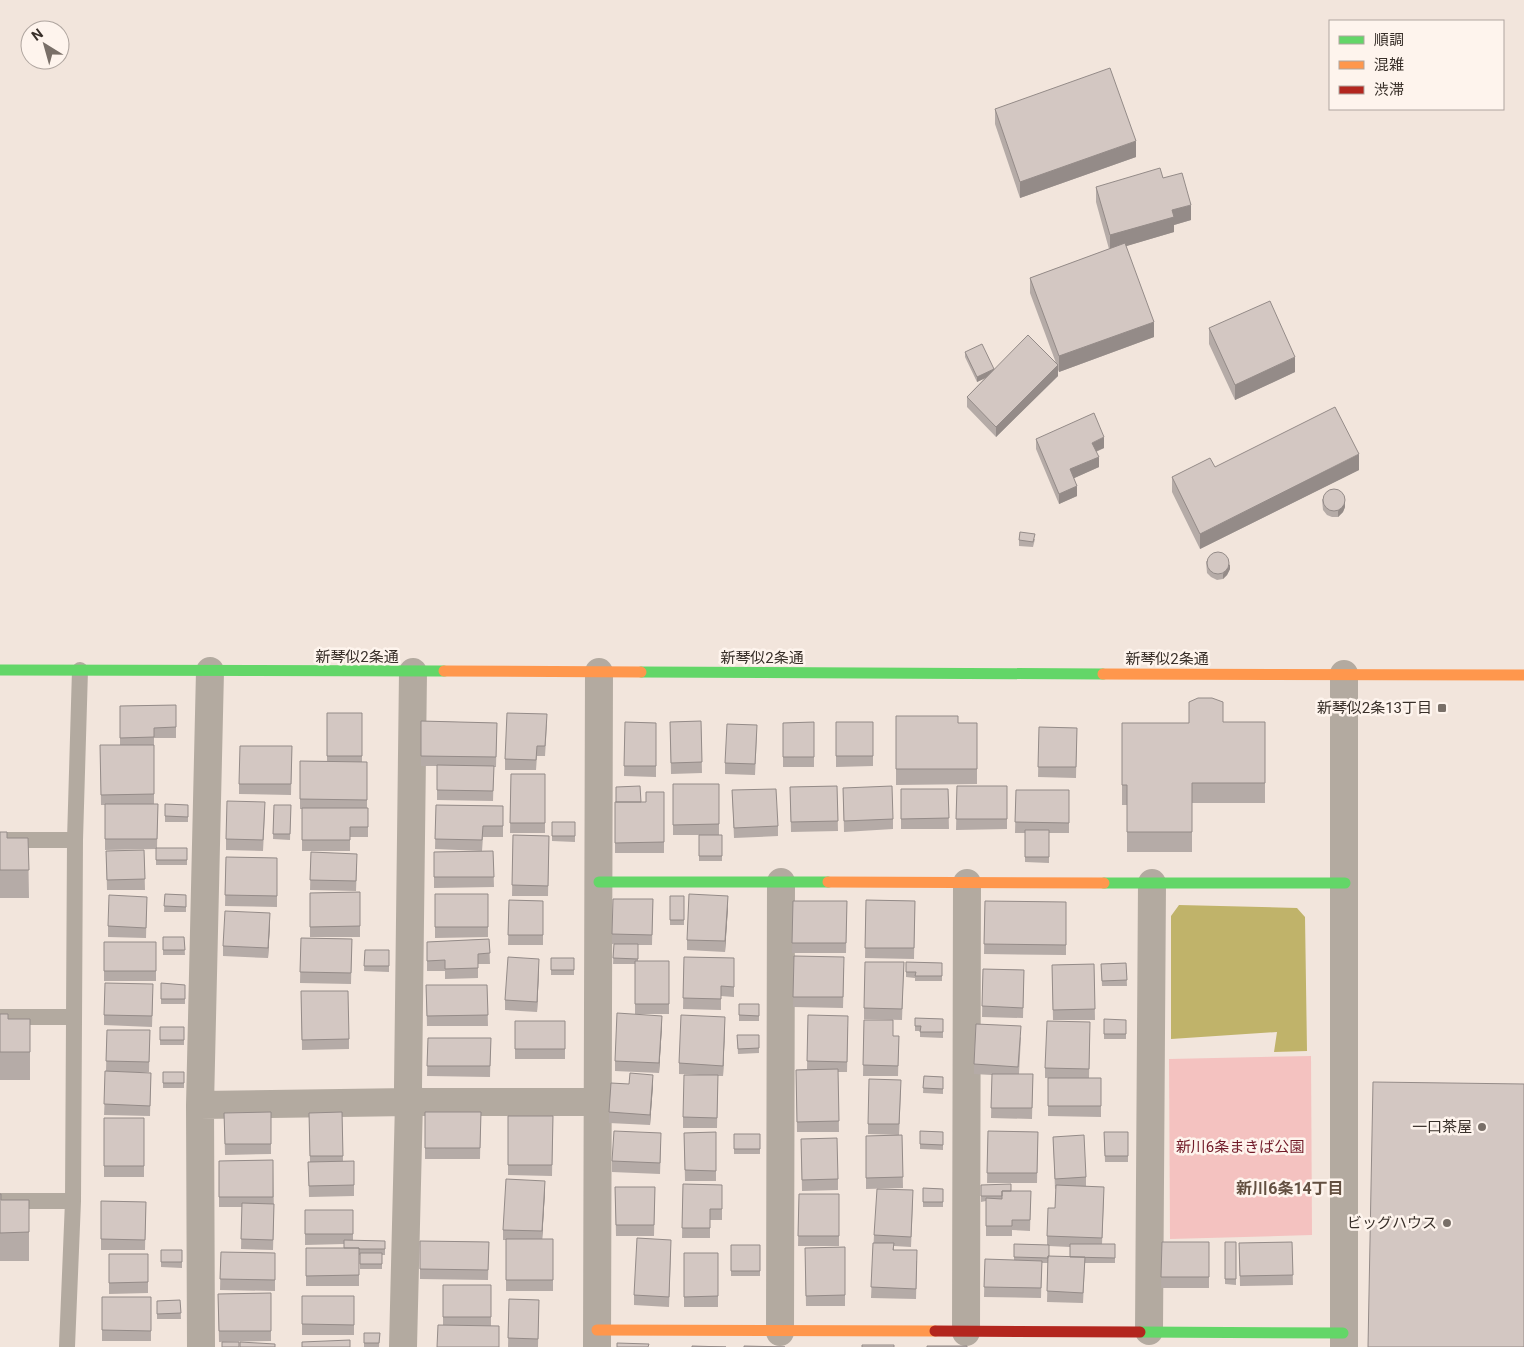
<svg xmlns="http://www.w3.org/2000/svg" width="1524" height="1347" font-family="Roboto,'Noto Sans JP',sans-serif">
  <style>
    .green { fill: #f4c2c0 }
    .water { fill: #c0b36a }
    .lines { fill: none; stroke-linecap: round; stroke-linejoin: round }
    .lane { stroke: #b3aaa0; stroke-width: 16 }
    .street { stroke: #b3aaa0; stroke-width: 28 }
    .fast { stroke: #63d668; stroke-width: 11 }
    .slow { stroke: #ff974d; stroke-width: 11 }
    .jam { stroke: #b3261e; stroke-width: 11 }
    .wall { fill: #b5aba7; fill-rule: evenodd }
    .shaded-wall { fill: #948b88 }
    .building { fill: #d3c7c2; stroke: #948b88 }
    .poi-dot { fill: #796f68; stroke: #fef4ed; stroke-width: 2 }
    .labels { text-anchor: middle; stroke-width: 5; stroke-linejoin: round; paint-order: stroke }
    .street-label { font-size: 15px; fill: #382f29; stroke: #fef4ed }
    .poi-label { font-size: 15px; fill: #382f29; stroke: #fef4ed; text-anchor: end }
    .park-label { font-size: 15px; fill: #711a28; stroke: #fef4ed }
    .neighbourhood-label { font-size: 16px; font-weight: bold; fill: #635041; stroke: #fef4ed }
  </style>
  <rect width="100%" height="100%" fill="#f2e5dc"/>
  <path class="green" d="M1311,1056L1312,1235L1170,1239L1169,1059Z"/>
  <path class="water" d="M1179,905L1297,908L1305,917L1307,1051L1274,1052L1277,1032L1171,1039V916Z"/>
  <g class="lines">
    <path class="lane" d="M0,840H75
      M0,1017H74
      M0,1201H73
      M67,1347L73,1201L75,840L80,670"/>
    <path class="street" d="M200,1105L409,1102H598
      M1149,1331L1152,883
      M780,1332L781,882
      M966,1332L967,883
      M201,1347L200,1105L210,671
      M403,1347L409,1102L408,1087L413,672
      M597,1347L599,672
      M1344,1347V674"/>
    <path class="fast" d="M0,670L444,671
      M641,672L1103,674
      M599,882H828
      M1104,883H1345
      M1140,1332L1343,1333"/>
    <path class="slow" d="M444,671L641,672
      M1103,674L1524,675
      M828,882L1104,883
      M597,1330L935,1331"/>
    <path class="jam" d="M935,1331L1140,1332"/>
  </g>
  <path class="wall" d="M995,109L1136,157L1020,198L995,124Z
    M1163,178L1191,220L1174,225V232L1126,246L1154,337L1059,372L1058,370V376L996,437L967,407V397L985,378L977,382L965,357V352L994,369L1056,363L1030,293V278L1109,249L1096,202V187Z
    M1209,328L1295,372L1235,400L1209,344Z
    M1036,439L1104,448L1096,452L1099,467L1074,478L1077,496L1059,504L1036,449Z
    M1215,467L1359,470L1200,549L1172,492V477Z
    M1322,499L1345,507L1343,512L1338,517H1332L1327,515L1323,510Z
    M1035,539L1033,547L1019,546V540Z
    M1206,561L1230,569L1227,575L1223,579L1217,580L1211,577L1207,573Z
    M176,705V738H154V804H158L157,848H187V865H156V849L105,850V805H101L100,745H120V706Z
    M327,713H362V762H367V808H368V837H350V851H302V809H300V761H327Z
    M896,716L958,723H977V784L896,785Z
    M421,721L497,723L496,767H494L493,801L437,800V766H421Z
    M701,721L702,773L671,774L670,722Z
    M625,722L656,723V777L624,776Z
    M814,722V767H783V723Z
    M836,722H873V766L836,767Z
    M1223,722H1265V803H1192V852H1127V805H1122V723H1189Z
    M547,724L545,756H537L536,770H505V759Z
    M1039,727L1077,728L1076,778L1038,777Z
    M757,735L755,775L725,774V763Z
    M292,746L291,795L239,794V784Z
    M511,774H545V833H510Z
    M673,784H719V835H722V861H699V835H673Z
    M837,786L838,831L791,832L790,787Z
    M957,786H1007V829L956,830Z
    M843,788L893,819V829L844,832Z
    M901,789H948L949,829H901Z
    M732,790L778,826V836L734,838Z
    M1016,790H1069V833H1049V863L1025,862V833H1015Z
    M664,792V853H615V802H646Z
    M165,804L188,805V822H165Z
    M274,805H291L290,840L273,839Z
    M436,805L503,806V837H483L482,851L435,849Z
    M265,812L263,851L226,850V839Z
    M552,822H575V842L552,841Z
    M0,832L7,838H28L29,898H0Z
    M513,835L549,836L548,896H512Z
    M144,850L145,890H107L106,851Z
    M493,851L494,887L434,888V852Z
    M311,852L357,864L356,891L310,890Z
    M226,857L277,858V907L225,906Z
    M360,892V937H310V893Z
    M165,894L186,895V912H164Z
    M435,894H488V937L435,938Z
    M670,896H684V925H670Z
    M147,897L146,938L108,937V926Z
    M653,899L652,945H638V961H669V1014H635V964H613L614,944H612V934Z
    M509,900L543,901V945H508Z
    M866,900L915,901L914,959L865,958Z
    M793,901H847L846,953H792Z
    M985,901L1066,902V955L984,954Z
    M728,907L725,952L687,950V940Z
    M270,924L268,958L223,956V946Z
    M163,937H184L185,955H163Z
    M301,938L352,939L351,984L300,983Z
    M489,939L490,964H478V978L445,979V971H427V942Z
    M104,942H156V981H104Z
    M365,950H389V972L364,971Z
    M794,956L844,968L843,1008L793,1007Z
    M684,957L734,958V997L721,996V1010L683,1009Z
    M551,958H574V975H551Z
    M904,962L902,1020L864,1019V1008Z
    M906,962L942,963V981H915V978L906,977Z
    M1126,963L1127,986H1102L1101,964Z
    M1094,964L1095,1020H1053L1052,965Z
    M983,969L1024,970L1023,1018L982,1017Z
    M539,970L537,1012L505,1010V1000Z
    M161,983L185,985V1004H161Z
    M426,985H487L488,1026H427Z
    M301,991L349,1039V1049L302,1050Z
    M153,994L152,1027L104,1025V1015Z
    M739,1004H759V1021H739Z
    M0,1014L8,1019H30V1080H0Z
    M808,1015L848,1027L847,1072H838L839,1132H797L796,1070L807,1069Z
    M915,1018L943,1019V1038L920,1037V1031H915Z
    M864,1020L893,1036H899L898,1076H863Z
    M1126,1020V1039H1104V1034Z
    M515,1021H565V1059H515Z
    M662,1026L659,1073L615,1071V1061Z
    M160,1027H184V1045H160Z
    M725,1027L723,1076H718L717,1128H683V1117L700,1075L679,1074V1063Z
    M107,1030H150L149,1072H114L151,1073L150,1116L104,1115L106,1071Z
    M1090,1033L1089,1078H1101V1117L1048,1116V1078H1045V1068Z
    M737,1035H759V1053L738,1054Z
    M1021,1037L1019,1074H1033L1032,1119L991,1118L992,1075L974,1074V1064Z
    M428,1038H491L490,1077L427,1076Z
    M163,1072H184V1088H163Z
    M924,1076L943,1077V1094L923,1093Z
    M653,1085L650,1125L609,1123V1112Z
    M901,1090L899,1135L868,1134V1124Z
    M271,1112V1154L225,1155L224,1113Z
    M342,1112L343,1161H354V1196L309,1197L308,1162H310L309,1113Z
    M425,1112H481L480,1159H425Z
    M508,1116H553L552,1176L508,1175Z
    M104,1118H144V1177H104Z
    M920,1131L943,1132V1150L920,1149Z
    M988,1131L1038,1132L1037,1183H987Z
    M716,1132V1181H685L684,1133Z
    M1104,1132H1128V1162H1105Z
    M734,1134H760V1154H734Z
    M902,1135L903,1188L866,1189V1136Z
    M1053,1137L1086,1177V1186L1104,1198L1102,1244H1115V1263H1085L1083,1303L1047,1302L1048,1263H1042L1041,1298L984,1297L985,1259L1014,1260V1244L1047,1245V1236L1055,1208L1056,1189H1055ZM1049,1246L1070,1247V1257L1049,1256Z
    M801,1139L838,1179V1190L802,1191Z
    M661,1144L660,1174L612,1172V1161Z
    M273,1160L274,1214L273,1250L241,1249L242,1207H219V1161Z
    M683,1184L722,1185V1220H710V1238H682Z
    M981,1185L1011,1191H1031L1030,1231L1012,1230V1236H986V1201L981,1202Z
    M615,1187H655L654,1236H616Z
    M923,1188L943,1189V1207H923Z
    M545,1191L542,1239H553V1291H506V1240H503V1230Z
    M0,1194L1,1200H29V1261H0Z
    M799,1194H839V1246H798Z
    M101,1201L146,1202L145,1250H101Z
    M913,1201L911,1247L894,1246V1250L917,1261L916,1299L871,1298L874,1235Z
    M305,1210H353V1241H385V1255H382V1269H360V1255H359V1286H306V1248H344V1244L305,1245Z
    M420,1241L489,1242L488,1280L420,1279Z
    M1162,1242H1209V1288H1161Z
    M1225,1242H1236V1285L1225,1284Z
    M1292,1242L1293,1285L1240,1286L1239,1243Z
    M731,1245H760V1276H731Z
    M845,1247V1306H806L805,1248Z
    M161,1250H182V1268L161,1267Z
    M671,1250L669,1307L634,1305V1295Z
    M221,1252L275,1253V1291L220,1290Z
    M684,1253H718V1307H684Z
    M109,1254H148V1293L109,1294Z
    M443,1285H491V1326L443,1325Z
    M271,1293V1341L219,1342L218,1294Z
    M302,1296H354V1335H302Z
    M102,1297H151V1341H102Z
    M509,1299L539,1300L538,1347H508Z
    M180,1300L181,1319H157V1301Z
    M364,1333H380L379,1347H364Z"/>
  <path class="shaded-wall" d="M1136,141V157L1020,198V182Z
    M1191,205V220L1174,225V232L1110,251V235L1172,210Z
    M1154,322V337L1059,372V356Z
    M1295,357V372L1235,400V385Z
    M1058,365V376L996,437V427Z
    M994,369V374L977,382V377Z
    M1104,437V448L1092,453V443Z
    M1359,454V470L1200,549V534Z
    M1099,457V467L1070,480V469Z
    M1077,486V496L1059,504V494Z
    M1345,502V507L1343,512L1338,517V511Z
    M1230,564V569L1227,575L1223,579V574Z
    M728,896V907L725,952V941Z
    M270,913V924L268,958V948Z
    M539,959V970L537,1012V1002Z
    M662,1016V1026L659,1073V1063Z
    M725,1017V1027L723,1076V1066Z
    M653,1075V1085L650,1125V1115Z
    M545,1181V1191L542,1242V1231Z"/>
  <path class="building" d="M1110,68L1136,141L1020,182L995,109Z
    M1160,168L1163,178L1182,173L1191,205L1172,210L1174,217L1110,235L1096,187Z
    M1125,243L1154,322L1059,356L1030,278Z
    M1270,301L1295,357L1235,385L1209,328Z
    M1028,335L1058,365L996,427L967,397Z
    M982,344L994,369L977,377L965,352Z
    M1335,407L1359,454L1200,534L1172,477L1210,458L1215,467Z
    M1094,413L1104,437L1092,443L1099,457L1070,469L1077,486L1059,494L1036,439Z
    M1323 500a11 11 0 1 1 22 0a11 11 0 1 1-22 0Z
    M1020,532L1035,534L1033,542L1019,540Z
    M1207 563a11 11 0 1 1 22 0a11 11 0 1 1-22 0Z
    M1198,698H1212L1223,702V722H1265V783H1192V832H1127V785H1122V723H1189V702Z
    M176,705V727L154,728V737L120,738V706Z
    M327,713H362V756H327Z
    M507,713L547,714L545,746H537L536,760L505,759Z
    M896,716H958V723H977V769H896Z
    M421,721L497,723L496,757L421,756Z
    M701,721L702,762L671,763L670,722Z
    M625,722L656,723V766H624Z
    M814,722V757H783V723Z
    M836,722H873V756H836Z
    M727,724L757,725L755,764L725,763Z
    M1039,727L1077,728L1076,767H1038Z
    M100,745H154V794L101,795Z
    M240,746H292L291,784H239Z
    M300,761L367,762V800L300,799Z
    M437,765L494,766L493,791L437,790Z
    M511,774H545V823H510Z
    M673,784H719V824L673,825Z
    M640,786L641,802H616V787Z
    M837,786L838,821L791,822L790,787Z
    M892,786L893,819L844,821L843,788Z
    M957,786H1007V819H956Z
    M776,789L778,826L734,828L732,790Z
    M901,789H948L949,818L901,819Z
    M1016,790H1069V823L1015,822Z
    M646,792H664V842L615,843V802H646Z
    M227,801L265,802L263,840L226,839Z
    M105,804H158L157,839H105Z
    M165,804L188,805V817L165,816Z
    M274,805H291L290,834H273Z
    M436,805L503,806V826H483L482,840L435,839Z
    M302,808H368V827H350V840H302Z
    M552,822H575V836H552Z
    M1025,830H1049V857H1025Z
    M0,832H7V838H28L29,870H0Z
    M513,835L549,836L548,886L512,885Z
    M699,835H722V856H699Z
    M156,848H187V860H156Z
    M144,850L145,879L107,880L106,851Z
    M493,851L494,877H434V852Z
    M311,852L357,854L356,881L310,880Z
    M226,857L277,858V896L225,895Z
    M360,892V926L310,927V893Z
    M165,894L186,895V907L164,906Z
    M435,894H488V927H435Z
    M689,894L728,896L725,941L687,940Z
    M109,895L147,897L146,928L108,926Z
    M670,896H684V920H670Z
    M613,899H653L652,935L612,934Z
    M509,900L543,901V935H508Z
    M866,900L915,901L914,948H865Z
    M793,901H847L846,943H792Z
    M985,901L1066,902V945L984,944Z
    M225,911L270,913L268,948L223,946Z
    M163,937H184L185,950H163Z
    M301,938L352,939L351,973L300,972Z
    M489,939L490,953L478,954V968L445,969V960L427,961V942Z
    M104,942H156V971H104Z
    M614,944H638V959L613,958Z
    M365,950H389V966H364Z
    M794,956L844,957L843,997H793Z
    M508,957L539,959L537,1002L505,1000Z
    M684,957L734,958V987L721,986V999L683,998Z
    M551,958H574V970H551Z
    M635,961H669V1004H635Z
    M865,962H904L902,1009L864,1008Z
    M906,962L942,963V976H915L916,972H906Z
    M1126,963L1127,980L1102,981L1101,964Z
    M1094,964L1095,1009L1053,1010L1052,965Z
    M983,969L1024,970L1023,1008L982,1006Z
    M105,983L153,984L152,1016L104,1015Z
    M161,983L185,985V999H161Z
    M426,985H487L488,1015L427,1016Z
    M301,991H348L349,1039L302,1040Z
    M739,1004H759V1016L739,1015Z
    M617,1013L662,1016L659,1063L615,1061Z
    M0,1014H8V1019H30V1052H0Z
    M681,1015L725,1017L723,1066L679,1063Z
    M808,1015L848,1016L847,1062L807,1061Z
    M915,1018L943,1019V1032H920L921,1026H915Z
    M1104,1019L1126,1020V1034H1104Z
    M864,1020H893V1036H899L898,1066L863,1065Z
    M515,1021H565V1049H515Z
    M1047,1021L1090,1022L1089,1069L1045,1068Z
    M976,1024L1021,1026L1018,1067L974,1064Z
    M160,1027H184V1040H160Z
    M107,1030H150L149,1062L106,1061Z
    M737,1035H759V1048L738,1049Z
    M428,1038H491L490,1066H427Z
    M838,1069L839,1121L797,1122L796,1070Z
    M105,1071L151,1073L150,1106L104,1104Z
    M163,1072H184V1083H163Z
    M630,1073L653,1075L650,1115L609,1112L611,1083L629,1084Z
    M992,1074H1033L1032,1108H991Z
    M684,1075H718L717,1118L683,1117Z
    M924,1076L943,1077V1089L923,1088Z
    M1048,1078H1101V1106H1048Z
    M869,1079L901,1080L899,1124H868Z
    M1373,1082L1524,1084V1347H1368Z
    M271,1112V1144H225L224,1113Z
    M342,1112L343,1156H310L309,1113Z
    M425,1112H481L480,1148H425Z
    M508,1116H553L552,1165H508Z
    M104,1118H144V1166H104Z
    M614,1131L661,1133L660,1163L612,1161Z
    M920,1131L943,1132V1145L920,1144Z
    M988,1131L1038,1132L1037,1173H987Z
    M716,1132V1171L685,1170L684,1133Z
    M1104,1132H1128V1156H1105Z
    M734,1134H760V1149H734Z
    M902,1135L903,1177L866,1178V1136Z
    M1084,1135L1086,1177L1055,1179L1053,1137Z
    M837,1138L838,1179L802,1180L801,1139Z
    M273,1160V1197H219V1161Z
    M354,1161V1185L309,1186L308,1162Z
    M506,1179L545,1181L542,1231L503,1230Z
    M683,1184L722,1185V1209H710V1228H682Z
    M1011,1184V1191H1002V1196H981V1185Z
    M1056,1185L1104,1187L1102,1238L1047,1236L1048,1208H1055Z
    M615,1187H655L654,1225H616Z
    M923,1188L943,1189V1202H923Z
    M877,1189L913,1190L911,1237L874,1235Z
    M1002,1191H1031L1030,1220H1012V1226H986V1198L1002,1199Z
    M0,1194H1V1200H29V1232L0,1233Z
    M799,1194H839V1236H798Z
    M101,1201L146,1202L145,1240L101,1239Z
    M242,1203L274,1204L273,1240L241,1239Z
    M305,1210H353V1234H305Z
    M637,1238L671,1240L669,1297L634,1295Z
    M506,1239H553V1280H506Z
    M344,1240L385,1241V1249H359V1248H344Z
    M420,1241L489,1242L488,1270L420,1269Z
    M1162,1242H1209V1277H1161Z
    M1225,1242H1236V1279H1225Z
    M1292,1242L1293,1275L1240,1276L1239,1243Z
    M873,1243H894L893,1250H917L916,1289L871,1287Z
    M1014,1244L1049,1245V1256H1048V1258L1014,1257Z
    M1070,1244H1115V1258L1070,1257Z
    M731,1245H760V1271H731Z
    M845,1247V1295L806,1296L805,1248Z
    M306,1248H359V1275L306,1276Z
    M161,1250H182V1262H161Z
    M221,1252L275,1253V1280L220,1279Z
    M360,1253H382V1264H360Z
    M684,1253H718V1296L684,1297Z
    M109,1254H148V1282L109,1283Z
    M1048,1256L1085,1257L1083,1293L1047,1291Z
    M985,1259L1042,1261L1041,1288L984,1287Z
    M443,1285H491V1317H443Z
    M271,1293V1331H219L218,1294Z
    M302,1296H354V1325L302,1324Z
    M102,1297H151V1331L102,1330Z
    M509,1299L539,1300L538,1339L508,1338Z
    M180,1300L181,1313L157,1314V1301Z
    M438,1325L499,1326V1347H437Z
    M364,1333H380L379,1343H364Z
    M350,1340V1347H302V1342Z
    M222,1342H239V1347H222Z
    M240,1342L275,1344V1347H240Z
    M617,1343L649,1344L648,1347H617Z
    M862,1345H894V1347H862Z
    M692,1346L726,1347H692Z
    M744,1346L785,1347H744Z
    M927,1346H967V1347H927Z"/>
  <g class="poi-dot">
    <rect x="1437" y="703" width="10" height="10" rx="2.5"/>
    <circle cx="1482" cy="1127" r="5"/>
    <circle cx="1447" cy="1223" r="5"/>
  </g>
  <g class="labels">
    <g class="street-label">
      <text x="357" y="662">新琴似2条通</text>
      <text x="762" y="663">新琴似2条通</text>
      <text x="1167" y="664">新琴似2条通</text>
    </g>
    <g class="poi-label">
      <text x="1432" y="713">新琴似2条13丁目</text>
      <text x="1472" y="1132">一口茶屋</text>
      <text x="1437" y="1228">ビッグハウス</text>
    </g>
    <g class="park-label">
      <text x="1240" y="1152">新川6条まきば公園</text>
    </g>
    <g class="neighbourhood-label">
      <text x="1290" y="1194">新川6条14丁目</text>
    </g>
  </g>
  <rect x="1329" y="20" width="175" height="90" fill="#fef4ed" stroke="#afa59f"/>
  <rect x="1339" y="36" width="25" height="8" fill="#63d668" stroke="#afa59f"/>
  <text x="1374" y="45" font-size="15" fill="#382f29">順調</text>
  <rect x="1339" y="61" width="25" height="8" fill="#ff974d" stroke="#afa59f"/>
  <text x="1374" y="70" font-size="15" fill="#382f29">混雑</text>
  <rect x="1339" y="86" width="25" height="8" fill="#b3261e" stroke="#afa59f"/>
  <text x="1374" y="95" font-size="15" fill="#382f29">渋滞</text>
  <g transform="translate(45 45) rotate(323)"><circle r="24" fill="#fef4ed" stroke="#afa59f"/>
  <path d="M0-4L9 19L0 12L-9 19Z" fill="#796f68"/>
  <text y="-8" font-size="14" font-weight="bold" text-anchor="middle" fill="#382f29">N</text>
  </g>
</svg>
